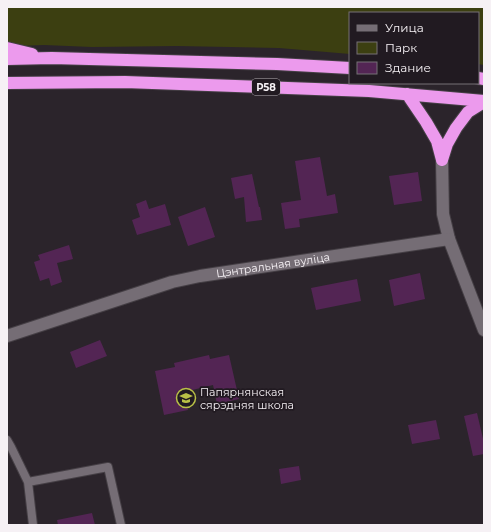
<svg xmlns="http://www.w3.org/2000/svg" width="491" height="532" font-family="Montserrat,sans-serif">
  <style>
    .green { fill: #3c3f11 }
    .building { fill: #532554 }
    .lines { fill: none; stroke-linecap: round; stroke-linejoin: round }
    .lane-casing { stroke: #453f45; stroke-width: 10 }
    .street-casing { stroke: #453f45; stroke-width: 14 }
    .highway-casing { stroke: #453f45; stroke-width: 14 }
    .lane { stroke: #756d75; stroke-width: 8 }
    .street { stroke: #756d75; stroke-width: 12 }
    .highway { stroke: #ec9aed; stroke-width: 12 }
    .labels { text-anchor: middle; stroke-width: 3.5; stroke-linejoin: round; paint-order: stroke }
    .shield { fill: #211a21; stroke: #b6b0b5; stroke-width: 1 }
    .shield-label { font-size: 10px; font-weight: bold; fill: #f6f1f5 }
    .street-label { font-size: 11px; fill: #f6f1f5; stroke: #211a21 }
    .poi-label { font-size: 11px; fill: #f6f1f5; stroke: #211a21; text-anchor: start }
  </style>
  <rect width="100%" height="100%" fill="#2b242b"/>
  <path class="green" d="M7,7H484V65L478,64V13H350V54L279,48L177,46L92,47L44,45L17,46L7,42Z"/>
  <path class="building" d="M320,157L327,196L335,194L338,213L299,219L300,227L285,229L281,203L301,200L295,161Z
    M418,172L422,201L394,205L389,176Z
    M252,174L259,207H260L262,220L246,222L244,197L235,199L231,178Z
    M146,200L149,209L165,204L171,225L137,235L132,220L140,217L136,204Z
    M205,207L215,237L188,246L178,217Z
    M69,245L73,259L57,263L62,282L51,286L49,278L40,281L34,262L40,260L38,255Z
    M420,273L425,299L394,306L389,280Z
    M357,279L361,301L316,310L311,288Z
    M100,340L107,356L76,368L70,352Z
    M209,355L210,359L229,355L239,399L217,404L213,385L184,392L188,410L164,415L155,371L175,367L174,363Z
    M477,413L484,443V454L473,456L464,416Z
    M436,420L440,439L412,444L408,425Z
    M299,466L301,480L281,484L279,469Z
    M92,513L95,525H58L57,520Z"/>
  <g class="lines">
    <defs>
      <path id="lane" d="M7,440L11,447L28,482L33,525
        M28,482L108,467L121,525"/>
      <g id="street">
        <path d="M442,160L443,214L449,239L484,330"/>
        <path id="s1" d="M7,336L172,282L200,276L449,239"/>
      </g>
      <path id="highway" d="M7,48L32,54
        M7,59L52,58L277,64L350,68
        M478,78L484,79
        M7,83L125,82L369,91L484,101
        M407,94L426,122L437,141L442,160
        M442,160L447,144L456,128L468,112L484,102"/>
    </defs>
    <use href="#lane" class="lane-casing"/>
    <use href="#street" class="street-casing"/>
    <use href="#highway" class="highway-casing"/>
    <use href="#lane" class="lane"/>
    <use href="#street" class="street"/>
    <use href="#highway" class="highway"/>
  </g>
  <defs>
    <symbol id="school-ring" viewBox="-11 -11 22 22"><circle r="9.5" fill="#211a21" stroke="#b9c046" stroke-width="1.5"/><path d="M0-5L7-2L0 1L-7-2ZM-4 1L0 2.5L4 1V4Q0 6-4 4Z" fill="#b9c046"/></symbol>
  </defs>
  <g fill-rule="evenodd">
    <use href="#school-ring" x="175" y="387" width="22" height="22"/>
  </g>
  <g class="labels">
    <rect class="shield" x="252" y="79" width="28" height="16" rx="3"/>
    <g class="shield-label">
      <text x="266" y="91">Р58</text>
    </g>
    <g class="street-label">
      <text dy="4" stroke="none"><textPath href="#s1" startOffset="276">Цэнтральная вуліца</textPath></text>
    </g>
    <g class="poi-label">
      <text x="200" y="396">Папярнянская<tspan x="200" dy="13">сярэдняя школа</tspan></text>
    </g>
  </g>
  <rect width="491" height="532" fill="none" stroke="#f6f1f5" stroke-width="16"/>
  <rect x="349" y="12" width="130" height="72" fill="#211a21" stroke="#767076"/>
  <rect x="357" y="25" width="20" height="6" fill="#756d75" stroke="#767076"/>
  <text x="385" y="32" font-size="12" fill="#f6f1f5">Улица</text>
  <rect x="357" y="42" width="20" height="12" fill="#3c3f11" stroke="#767076"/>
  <text x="385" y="52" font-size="12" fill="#f6f1f5">Парк</text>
  <rect x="357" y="62" width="20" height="12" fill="#532554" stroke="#767076"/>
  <text x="385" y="72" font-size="12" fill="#f6f1f5">Здание</text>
</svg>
